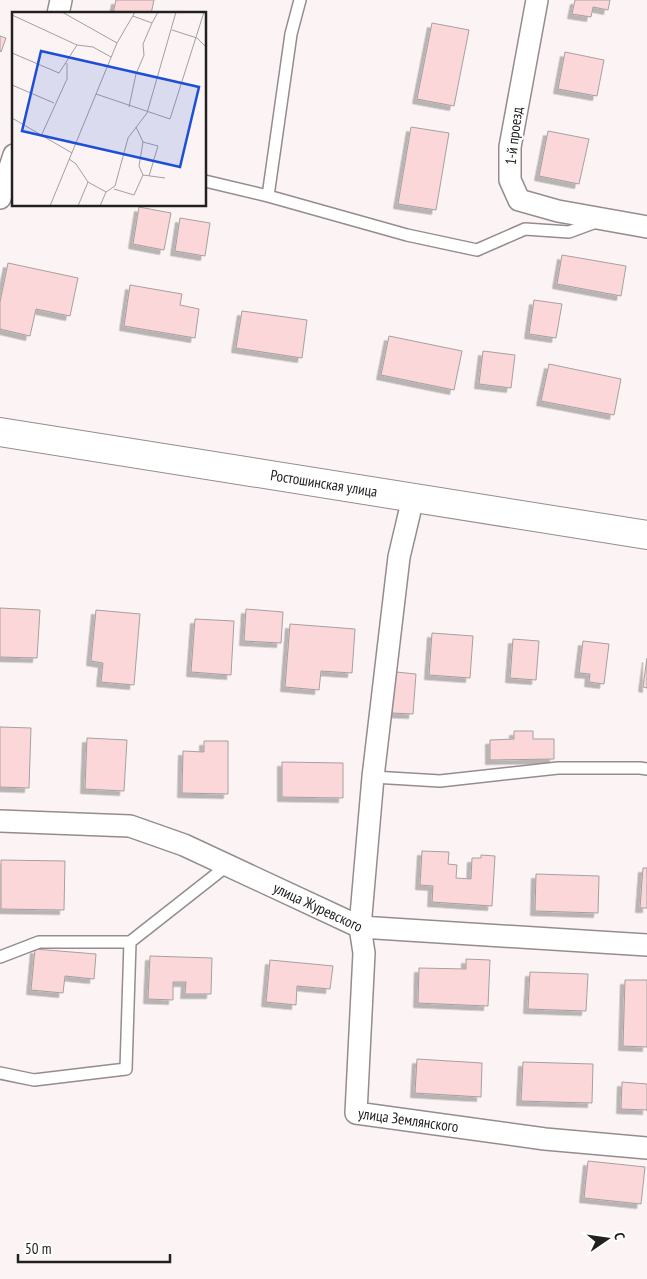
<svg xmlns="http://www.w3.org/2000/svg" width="647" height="1279" font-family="'PT Sans Narrow',sans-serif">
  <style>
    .building { fill: #fbd7d9; stroke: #a79f9f; filter: url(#shadow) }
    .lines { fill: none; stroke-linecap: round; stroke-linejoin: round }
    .lane-casing { stroke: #948c8d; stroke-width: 14 }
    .street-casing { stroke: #948c8d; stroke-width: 24 }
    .secondary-casing { stroke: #948c8d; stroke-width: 30 }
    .lane { stroke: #fff; stroke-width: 11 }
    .street { stroke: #fff; stroke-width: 21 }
    .secondary { stroke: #fff; stroke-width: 28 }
    .labels { text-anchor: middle; stroke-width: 4; stroke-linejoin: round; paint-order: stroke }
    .street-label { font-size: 15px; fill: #232020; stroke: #fff }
    .inset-road { fill: none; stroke: #a59f9f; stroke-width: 1 }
    .view { fill: #1d4ed8; fill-opacity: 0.15; stroke: #1d4ed8; stroke-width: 2.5 }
    .inset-edge { fill: none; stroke: #232020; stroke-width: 2.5 }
  </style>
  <defs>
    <filter id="shadow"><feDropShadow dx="-4.5" dy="4.5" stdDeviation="0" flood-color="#0004"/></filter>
  </defs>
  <rect width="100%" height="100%" fill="#fcf4f4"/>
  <path class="building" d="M116,0H154L151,14H113Z
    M575,0H610L608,10L593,7L591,17L572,14Z
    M432,23L469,30L454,106L417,99Z
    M0,36L6,38L1,52L0,51Z
    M565,52L604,60L597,96L558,89Z
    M411,127L449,133L436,210L398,204Z
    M548,131L589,139L579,184L539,176Z
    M139,207L171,213L164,250L133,244Z
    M180,218L210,223L205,256L175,251Z
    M562,255L626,266L621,296L557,284Z
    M8,263L78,278L70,316L36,309L30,336L0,329V302Z
    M130,285L182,294L180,305L199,309L195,338L124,326Z
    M534,300L562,304L556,338L529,334Z
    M242,311L307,320L302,358L236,348Z
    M389,336L462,351L454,390L381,375Z
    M483,351L515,355L511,388L479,384Z
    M549,364L621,379L614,415L541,401Z
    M0,608L40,610L37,658L0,657Z
    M246,609L283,612L281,643L244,641Z
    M96,610L140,614L134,685L101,682L103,663L91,661Z
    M195,619L234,621L231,675L191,672Z
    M290,624L355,629L352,673L321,671L319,690L285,687Z
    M432,633L473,636L470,678L429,675Z
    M513,639L539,641L536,680L510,678Z
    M583,641L609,644L604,684L589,682L590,674L579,673Z
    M647,658V688L643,687Z
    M396,672L416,674L413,714L392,713Z
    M0,727L31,728L29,788L0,787Z
    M514,731H533V739H554V759L490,760V740L514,739Z
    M87,738L127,740L124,791L85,789Z
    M204,741H228V794L182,793L183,751L204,752Z
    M282,762L343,763V798L282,797Z
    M422,851L449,852L448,864L457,865L456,878L471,879L472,858H481V855L495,856L492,906L432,902L433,886L420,885Z
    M1,860L65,861L64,910L1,909Z
    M643,868H647V908H640Z
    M536,874L599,876L598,913L535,911Z
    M35,949L96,954L94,979L65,976L63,993L31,990Z
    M150,956L212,958L211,994H185L186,982H173V1000L148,999Z
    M466,959L490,960L488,1006L418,1003L419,968L466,969Z
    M270,960L333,966L330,989L297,986L296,1005L266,1002Z
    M530,972L588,974L586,1011L528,1009Z
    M625,980H647V1047L623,1046Z
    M417,1059L482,1063L481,1097L415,1093Z
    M523,1062L593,1064L592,1103L521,1101Z
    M622,1082L647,1084V1110L621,1109Z
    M588,1161L645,1167L641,1204L584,1198Z"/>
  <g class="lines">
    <defs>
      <path id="lane" d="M205,181L268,196L407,235L477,250L525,229L569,232L596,222
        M268,196L291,34L300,0
        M373,777L440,781L558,768H640L647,769
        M0,957L39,942H130
        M0,1073L34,1080L126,1069L130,942L228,865"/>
      <g id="street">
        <path d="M537,0L510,147V180L519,200L558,211L647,227"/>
        <path d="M58,14L61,0"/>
        <path d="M0,198L14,155"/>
        <path id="s1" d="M413,498L399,557L373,777L360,927L364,953L356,1113L545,1139L647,1148"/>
        <path id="s2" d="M0,821L130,826L184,845L360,927L647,945"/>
      </g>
      <g id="secondary">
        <path id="s3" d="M0,432L647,535"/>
      </g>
    </defs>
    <use href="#lane" class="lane-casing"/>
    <use href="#street" class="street-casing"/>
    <use href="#secondary" class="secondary-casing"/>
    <use href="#lane" class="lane"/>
    <use href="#street" class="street"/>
    <use href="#secondary" class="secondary"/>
  </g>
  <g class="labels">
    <g class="street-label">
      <text transform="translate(514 136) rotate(-83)" y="5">1-й проезд</text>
      <text dy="5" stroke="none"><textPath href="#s3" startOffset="328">Ростошинская улица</textPath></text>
      <text dy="5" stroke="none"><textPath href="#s2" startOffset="335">улица Журевского</textPath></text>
      <text dy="5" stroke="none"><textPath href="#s1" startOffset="672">улица Землянского</textPath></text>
    </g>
  </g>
  <g transform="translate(12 12)">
    <rect width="194" height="194" fill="#fcf4f4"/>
    <path class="inset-road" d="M0,3L65,33M121,4L140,11L146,0M160,18L185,26L194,35M105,31L123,0M0,41L47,61L65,33L81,35L99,45M0,73L42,91M84,82L158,107L192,0M117,95L124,62L132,43L131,32L140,11M0,106L60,141M124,115L131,130L146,134L137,164M30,122L55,67V51M131,130L127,154L131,163M57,147L64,152L76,170L94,180M102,177L122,183L131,163L153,166M94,180L103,174L116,126L135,101L164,0M38,194L105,31L50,0M66,194L76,170M88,194L94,180"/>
    <path class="view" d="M29,39L187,75L168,155L10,119Z"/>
    <rect width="194" height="194" class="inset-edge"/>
  </g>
  <g transform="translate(607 1239) rotate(77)" stroke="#ffffff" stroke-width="4" paint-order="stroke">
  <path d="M0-4L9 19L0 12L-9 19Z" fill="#232020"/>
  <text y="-8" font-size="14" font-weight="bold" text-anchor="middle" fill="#232020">С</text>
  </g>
  <path d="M18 1254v8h152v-8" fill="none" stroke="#232020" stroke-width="2.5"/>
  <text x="25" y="1254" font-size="15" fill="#232020" stroke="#ffffff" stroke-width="4" paint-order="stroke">50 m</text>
</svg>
